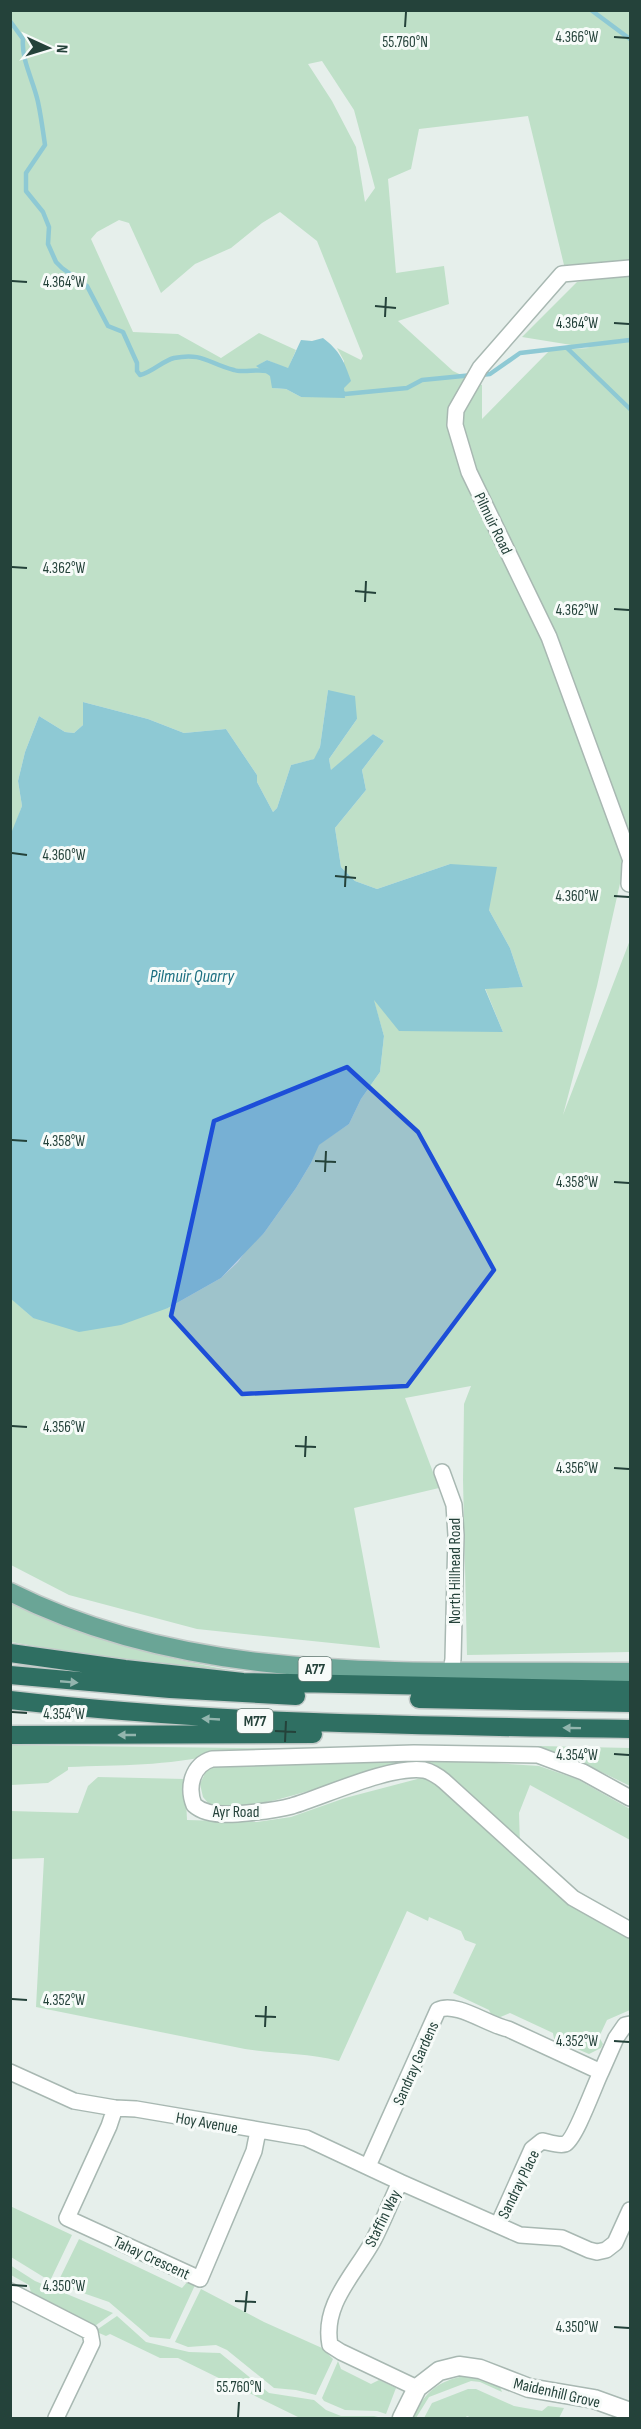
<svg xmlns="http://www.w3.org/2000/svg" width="641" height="2429" font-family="'Sofia Sans Condensed',sans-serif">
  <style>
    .green { fill: #bfe0c8; fill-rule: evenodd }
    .water { fill: #8ec9d4 }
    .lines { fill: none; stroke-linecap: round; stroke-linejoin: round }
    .stream { stroke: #8ec9d4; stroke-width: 4.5 }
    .minor-casing { stroke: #a8b8b2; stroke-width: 18 }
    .tertiary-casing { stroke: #a8b8b2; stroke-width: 21 }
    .primary-casing { stroke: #c2cac8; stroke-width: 21 }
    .motorway-casing { stroke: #c2cac8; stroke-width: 21 }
    .minor { stroke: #fff; stroke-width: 15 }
    .tertiary { stroke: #fff; stroke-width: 18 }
    .primary { stroke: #6aa596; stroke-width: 18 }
    .motorway { stroke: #2f6f62; stroke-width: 18 }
    .oneway { fill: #93b5ae }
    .marked { fill: #1d4ed8; fill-opacity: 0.2; stroke: #1d4ed8; stroke-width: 4.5; stroke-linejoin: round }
    .ticks { fill: none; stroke: #24423a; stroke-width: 2 }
    .labels { text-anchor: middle; stroke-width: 6; stroke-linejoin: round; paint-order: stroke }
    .shield { fill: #f7fbf9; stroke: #637a73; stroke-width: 1.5 }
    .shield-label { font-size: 15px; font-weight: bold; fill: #24423a }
    .street-label { font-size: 16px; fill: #24423a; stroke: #f7fbf9 }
    .water-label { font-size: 18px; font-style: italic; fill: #1c6f80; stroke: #f7fbf9 }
    .ticks-label { font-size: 15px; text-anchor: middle; fill: #24423a; stroke: #f7fbf9; stroke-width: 6; stroke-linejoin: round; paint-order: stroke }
  </style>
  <rect width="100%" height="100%" fill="#e6efeb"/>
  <path class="green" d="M11,11H630V262L564,265L528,116L419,129L411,169L388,179L396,273L444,266L449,304L398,321L453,371L482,385V419L550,350L590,348L522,337L577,282L611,277H630V869L623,870L597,986L563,1115L630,940V1652L467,1655L463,1480L464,1404L471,1386L405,1398L439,1488L354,1508L380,1648L197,1629L69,1595L11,1565V1298L33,1318L168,1308L221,1278L238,1262L247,1249L264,1233L296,1188L311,1163L318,1145L349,1124L361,1099L380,1072L384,1036L373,998L503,1032L485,988L523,987L510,948L489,910L450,864L377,889L355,881L341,867L335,828L366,790L362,770L384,741L373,734L331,771L329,759L357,719L328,690L320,747L315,759L291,765L277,808L273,812L257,782V775L226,729L184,733L148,719L83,702V725L74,733L65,732L39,716L25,752L18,781L22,806L11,836ZM322,61L354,110L375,188L365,202L356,147L332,101L308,64ZM280,212L317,241L363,356L361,360L337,348L344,361V388L301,397L286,389L273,388L271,376L257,366L267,360L288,369L296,350L259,333L221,358L178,334L133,332L91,239L97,232L119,220L129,223L161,293L195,264L231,248L262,223Z
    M10,1601C85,1636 169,1662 251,1673L163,1668L11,1642Z
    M11,1745L315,1749L539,1746L630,1748V1786L583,1763L548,1751L217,1754C168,1766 119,1765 68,1767V1770L48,1783L11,1785Z
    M417,1758L539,1766L577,1779L630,1809V1840L530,1785L519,1813L520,1846L451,1778L392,1768L276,1800L231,1809L209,1804L203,1797L200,1784L206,1771L222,1762Z
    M98,1777L185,1779L187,1820L257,1822L291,1817L345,1798L425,1777L434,1780L630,1936V2010L607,2020L599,2037L603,2044L601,2048L589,2054L554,2039L553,2033L510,2013L498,2018L492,2016L489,2010L453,1993L476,1944L465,1940L461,1931L429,1917L428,1921L407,1911L339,2061C308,2053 276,2054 245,2049L36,2007L44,1858L11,1859V1811L78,1813L88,1786Z
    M10,2206L72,2235L50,2281L11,2257Z
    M79,2239L182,2288L189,2280L196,2283L170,2339L150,2337L109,2302L57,2284Z
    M10,2265L35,2281L113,2313L92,2328L32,2296L29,2285L11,2275Z
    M201,2289L264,2322L322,2348L333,2359L316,2395L296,2390L274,2388L227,2350L216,2345L188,2347L175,2342Z
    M117,2316L146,2342L189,2352L220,2353L269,2393L314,2400L326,2410L341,2416H374L382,2418H300L178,2358H160L110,2334L106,2336L99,2333L98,2329Z
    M338,2361L341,2369L371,2384L379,2380L396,2388L386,2414L377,2411L345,2410L324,2401L322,2398Z
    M466,2376L481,2378L500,2387L502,2392L480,2382L471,2381L429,2397L416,2418H412C424,2394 437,2380 466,2376Z
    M468,2389H476L514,2406L542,2411L548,2406L564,2408L559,2418H472L467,2416L465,2418H424L432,2403Z"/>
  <path class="water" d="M323,338C340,351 344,361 351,381L344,388L345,398L301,397L286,389L272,388L270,376L256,366L267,360L288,368L301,340L312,341Z
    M328,690L355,696L357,719L329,759L331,770L373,734L384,741L362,770L366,790L335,828L341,867L355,881L377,889L450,864L497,867L489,910L510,948L523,987L485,989L503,1032L399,1031L374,1000L384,1036L380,1072L361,1099L349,1124L319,1145L311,1163L296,1188L264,1233L221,1278L168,1308L121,1325L79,1332L33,1318L10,1298V836L22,806L18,781L25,752L39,716L65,732L74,733L83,725V702L148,719L184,733L226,729L257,775V782L273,812L277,808L291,765L314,759L320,747Z"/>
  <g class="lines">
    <path class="stream" d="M591,10L630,39
      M10,21L23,39C21,60 34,82 38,102C41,116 43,131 45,145L26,173V191L43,212L49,227L48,244L56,262L62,268L87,286L108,326L123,332L137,363V371L140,375C153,372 162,361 174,358C203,352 209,364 234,370C242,373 256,369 267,371
      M567,348L630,409
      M481,375L490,374L520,353L630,340
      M341,392L345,394L407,388L422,380L473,375"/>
    <defs>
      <path id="minor" d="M630,268L562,274L480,368L456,410L455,425L469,472L549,637L630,858
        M629,884L630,864
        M442,1472L454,1505L456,1535L453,1659L451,1672
        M630,1798L583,1772L538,1755L414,1753L212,1759C192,1765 187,1787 194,1805C205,1815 223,1815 237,1814C256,1812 274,1811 292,1806C325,1796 391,1765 424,1770C432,1772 438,1776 444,1781L573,1898L630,1930
        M10,2072L74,2101L115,2108L136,2109L306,2138L400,2182
        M115,2108L109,2126L67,2218L200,2279L254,2151L258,2131
        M368,2166L438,2010C456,2001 488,2025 508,2029L601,2072L616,2038L625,2025L630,2024
        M498,2225L532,2149L542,2141C548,2142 559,2146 565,2144C575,2140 595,2084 601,2072
        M10,2291L90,2332L92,2343L56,2418
        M417,2388L341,2352L330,2345C322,2304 355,2274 373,2241C383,2222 391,2201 400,2182L520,2235L562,2238L589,2250L597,2252L606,2250L615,2243L630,2210"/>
      <path id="tertiary" d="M402,2418L417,2388L439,2371L459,2366L480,2369L529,2388L594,2399L630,2412"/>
      <path id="primary" d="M10,1592C203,1689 422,1669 630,1672"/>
      <path id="motorway" d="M10,1653L125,1669L243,1682L630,1690
        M10,1675L170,1689L296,1696
        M419,1699L630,1703
        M10,1700C217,1724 423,1726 630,1729
        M10,1735L313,1734"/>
    </defs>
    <use href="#minor" class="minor-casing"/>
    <use href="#tertiary" class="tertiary-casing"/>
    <use href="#primary" class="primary-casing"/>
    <use href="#motorway" class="motorway-casing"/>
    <use href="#minor" class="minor"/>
    <use href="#tertiary" class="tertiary"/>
    <use href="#primary" class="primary"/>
    <use href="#motorway" class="motorway"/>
  </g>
  <defs><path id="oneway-solid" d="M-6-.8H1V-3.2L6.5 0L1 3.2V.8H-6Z" transform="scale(1.5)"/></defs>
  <g class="oneway">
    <use href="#oneway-solid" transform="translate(69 1682) rotate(5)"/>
    <use href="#oneway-solid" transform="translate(211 1719) rotate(-177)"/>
    <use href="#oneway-solid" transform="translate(572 1728) rotate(-179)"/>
    <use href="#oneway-solid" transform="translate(127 1735) rotate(-180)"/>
  </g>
  <path class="marked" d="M347,1067L418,1132L494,1270L407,1386L242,1394L171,1316L214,1121Z"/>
  <path class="ticks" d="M405,27L406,12M614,37L629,38M12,281L27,282M375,306L396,308M385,317L386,297M614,323L629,324M12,567L27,568M355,591L376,593M365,602L366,581M614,609L629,610M12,853L27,855M335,876L356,878M345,887L346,866M614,896L629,897M12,1140L27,1141M315,1161L336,1162M325,1172L326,1151M614,1182L629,1183M12,1426L27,1427M295,1446L316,1447M305,1457L306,1436M614,1468L629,1469M12,1712L27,1713M275,1731L296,1732M285,1742L286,1721M614,1754L629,1755M12,1999L27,2000M255,2016L276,2017M265,2027L266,2006M614,2041L629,2042M12,2285L27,2286M235,2301L256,2302M245,2312L247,2291M614,2327L629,2328M238,2417L239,2402"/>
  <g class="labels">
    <g class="shield">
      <rect x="298.5" y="1657" width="33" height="24" rx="4.5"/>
      <rect x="237" y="1709" width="36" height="24" rx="4.5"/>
    </g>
    <g class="shield-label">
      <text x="315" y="1674">A77</text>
      <text x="255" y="1726">M77</text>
    </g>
    <g class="street-label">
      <text transform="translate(494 523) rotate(64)" y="6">Pilmuir Road</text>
      <text transform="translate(454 1571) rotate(-90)" y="6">North Hillhead Road</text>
      <text x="236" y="1817">Ayr Road</text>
      <text transform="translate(415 2063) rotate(-66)" y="6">Sandray Gardens</text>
      <text transform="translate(207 2122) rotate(10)" y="6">Hoy Avenue</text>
      <text transform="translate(518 2184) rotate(-64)" y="6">Sandray Place</text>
      <text transform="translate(382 2218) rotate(-64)" y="6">Staffin Way</text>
      <text transform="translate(152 2257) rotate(25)" y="6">Tahay Crescent</text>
      <text transform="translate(557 2392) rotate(13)" y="6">Maidenhill Grove</text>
    </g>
    <g class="water-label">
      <text x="192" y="982">Pilmuir Quarry</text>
    </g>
  </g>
  <g class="ticks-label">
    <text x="577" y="42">4.366°W</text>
    <text x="405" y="47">55.760°N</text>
    <text x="64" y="287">4.364°W</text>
    <text x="577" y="328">4.364°W</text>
    <text x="64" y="573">4.362°W</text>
    <text x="577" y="615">4.362°W</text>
    <text x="64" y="860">4.360°W</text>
    <text x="577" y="901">4.360°W</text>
    <text x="64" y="1146">4.358°W</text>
    <text x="577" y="1187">4.358°W</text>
    <text x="64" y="1432">4.356°W</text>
    <text x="577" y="1473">4.356°W</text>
    <text x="64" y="1719">4.354°W</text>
    <text x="577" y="1760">4.354°W</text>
    <text x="64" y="2005">4.352°W</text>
    <text x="577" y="2046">4.352°W</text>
    <text x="64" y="2291">4.350°W</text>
    <text x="577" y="2332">4.350°W</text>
    <text x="239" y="2392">55.760°N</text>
  </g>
  <rect width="641" height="2429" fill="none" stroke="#24423a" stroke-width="24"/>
  <g transform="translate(48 48) rotate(94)" stroke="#f7fbf9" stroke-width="4.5" paint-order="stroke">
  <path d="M0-4.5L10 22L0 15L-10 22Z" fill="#24423a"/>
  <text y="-9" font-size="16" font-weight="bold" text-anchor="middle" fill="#24423a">N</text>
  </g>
</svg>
